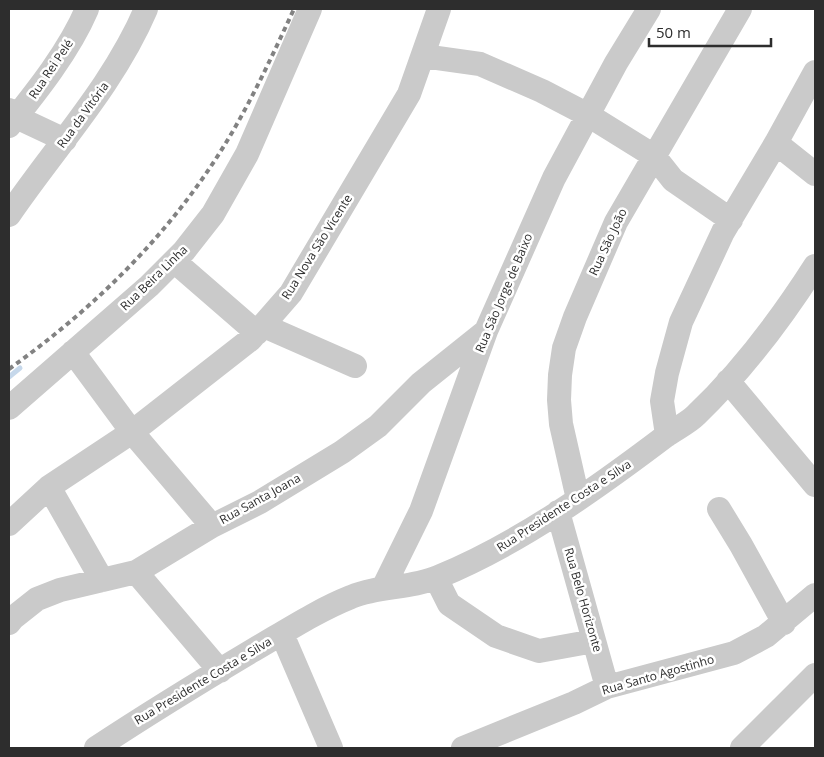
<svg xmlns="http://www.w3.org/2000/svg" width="824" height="757" font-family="'Open Sans',sans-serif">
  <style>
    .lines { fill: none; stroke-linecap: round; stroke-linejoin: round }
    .stream { stroke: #c6d8eb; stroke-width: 5 }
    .minor { stroke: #cacaca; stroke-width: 24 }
    .rail { stroke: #828282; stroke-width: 4; stroke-dasharray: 5 4; stroke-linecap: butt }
    .labels { text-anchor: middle; stroke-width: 5; stroke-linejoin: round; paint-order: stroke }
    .street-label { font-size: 12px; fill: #2d2d2d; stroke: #fff }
  </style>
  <rect width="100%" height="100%" fill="#fff"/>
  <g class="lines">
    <path class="stream" d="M9,377L20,368"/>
    <path class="minor" d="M423,56L480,64L542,91L588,115L654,156L673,180L731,220
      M9,110L16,117L65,140
      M9,126C37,91 69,51 87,9
      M776,143L815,174
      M9,215C56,146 113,86 146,9
      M174,261L257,333
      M264,326L355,366
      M73,352L132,432L212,526
      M728,381L815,485
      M9,408L149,286L184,251L213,214L247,154L310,9
      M667,435L662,401L667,373L681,322L723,232L776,143L815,72
      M49,487L102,580
      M578,499L561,424L559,400L560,375L564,348L575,317L616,222L740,9
      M719,509L741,545L784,623
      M558,512L607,687
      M9,524L49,487L132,432L251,339L291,293L409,94L439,9
      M136,572L220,671
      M436,578L449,604L496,636L539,651L594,641
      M383,588L421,511L486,331L554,178L616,63L649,9
      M9,623L13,618L37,599L60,590L136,572L212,526L260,502L342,452L378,426L421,383L486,331
      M282,634L331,748
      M96,748C146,715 198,683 250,652C283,633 316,611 351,597C379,585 410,589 438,577C519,544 597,488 667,435C677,428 688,423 696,415C740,373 783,316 815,266
      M463,748L574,703L607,687L734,653L766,636L815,595
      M742,748L815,675"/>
    <path class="rail" d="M9,369C96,307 172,232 227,141C253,98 273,54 294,9"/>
  </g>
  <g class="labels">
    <g class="street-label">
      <text transform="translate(51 69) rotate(-56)" y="4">Rua Rei Pelé</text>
      <text transform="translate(83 115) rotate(-54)" y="4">Rua da Vitória</text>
      <text transform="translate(608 242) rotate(-65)" y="4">Rua São João</text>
      <text transform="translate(317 247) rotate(-58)" y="4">Rua Nova São Vicente</text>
      <text transform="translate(154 278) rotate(-44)" y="4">Rua Beira Linha</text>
      <text transform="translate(504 293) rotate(-67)" y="4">Rua São Jorge de Baixo</text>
      <text transform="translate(260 499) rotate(-29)" y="4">Rua Santa Joana</text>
      <text transform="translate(564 506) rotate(-33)" y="4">Rua Presidente Costa e Silva</text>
      <text transform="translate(583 600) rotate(74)" y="4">Rua Belo Horizonte</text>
      <text transform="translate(658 675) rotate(-16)" y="4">Rua Santo Agostinho</text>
      <text transform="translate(203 681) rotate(-31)" y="4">Rua Presidente Costa e Silva</text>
    </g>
  </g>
  <rect width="824" height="757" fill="none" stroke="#2d2d2d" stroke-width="20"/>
  <path d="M649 38v8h122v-8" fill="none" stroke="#2d2d2d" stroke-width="2.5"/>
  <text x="656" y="38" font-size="15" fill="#2d2d2d" stroke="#ffffff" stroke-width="4" paint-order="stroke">50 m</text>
</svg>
